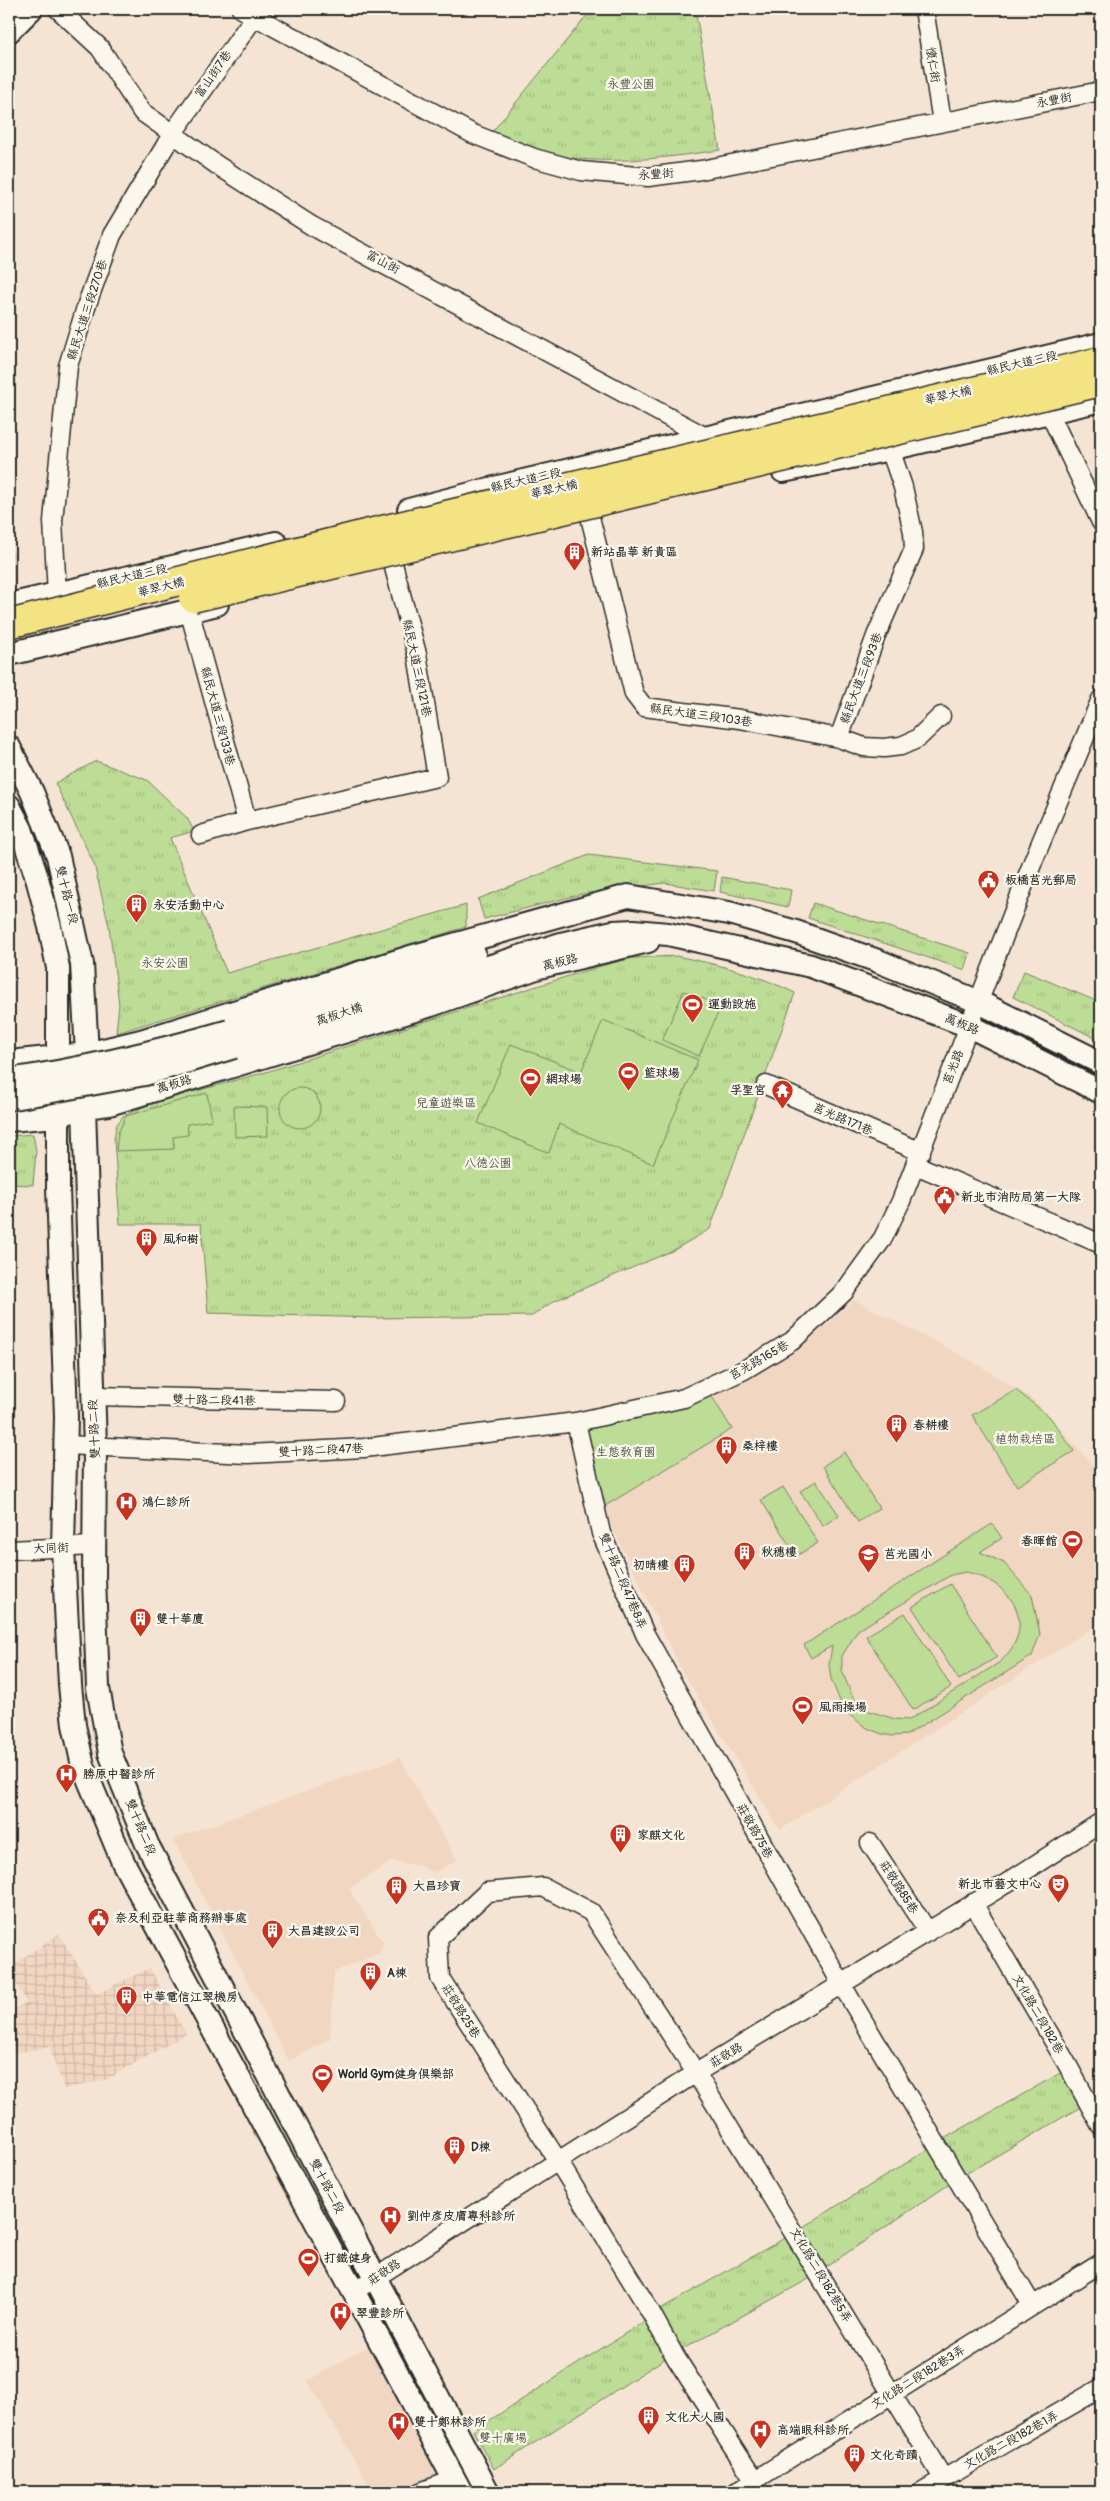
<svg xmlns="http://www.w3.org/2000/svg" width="1110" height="2501" font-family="Pangolin,'LXGW WenKai TC',sans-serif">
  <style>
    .built { fill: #f1d6c2 }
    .industrial { fill: url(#industrial-grid) }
    .grass { fill: url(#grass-tufts); stroke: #748460 }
    .garden { fill: #bddc95; stroke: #748460; fill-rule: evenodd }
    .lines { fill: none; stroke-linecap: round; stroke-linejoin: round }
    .minor-casing { stroke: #2b2b2b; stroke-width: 21 }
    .tertiary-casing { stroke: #2b2b2b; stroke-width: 26 }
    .minor { stroke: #fbf7ec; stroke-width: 18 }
    .tertiary { stroke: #fbf7ec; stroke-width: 22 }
    .tertiary-bridge-casing { stroke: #2b2b2b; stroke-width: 26; stroke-linecap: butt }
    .trunk-bridge-casing { stroke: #2b2b2b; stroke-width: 31; stroke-linecap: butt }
    .tertiary-bridge { stroke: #fbf7ec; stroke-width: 22 }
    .trunk-bridge { stroke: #f4e382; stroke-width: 28 }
    .labels { text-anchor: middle; stroke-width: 4.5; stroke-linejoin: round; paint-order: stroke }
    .street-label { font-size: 12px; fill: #2b2b2b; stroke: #fbf7ec }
    .park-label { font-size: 12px; fill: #505746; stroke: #fbf7ec }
    .poi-label { font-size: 12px; font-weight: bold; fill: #2b2b2b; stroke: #fbf7ec; text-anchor: start }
  </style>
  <defs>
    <pattern id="industrial-grid" width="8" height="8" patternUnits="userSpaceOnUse" patternTransform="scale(1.25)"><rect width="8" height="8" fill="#f1d6c2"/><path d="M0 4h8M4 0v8" fill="none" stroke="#cfb8a7"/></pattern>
    <pattern id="grass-tufts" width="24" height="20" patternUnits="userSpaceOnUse" patternTransform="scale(1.25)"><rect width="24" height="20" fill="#bddc95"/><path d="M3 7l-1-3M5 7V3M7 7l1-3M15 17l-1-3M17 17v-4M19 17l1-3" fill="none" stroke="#a3bd81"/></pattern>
  </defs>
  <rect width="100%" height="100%" fill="#f5e4d3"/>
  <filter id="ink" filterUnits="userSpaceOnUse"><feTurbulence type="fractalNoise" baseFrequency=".02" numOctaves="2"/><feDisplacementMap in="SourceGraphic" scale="10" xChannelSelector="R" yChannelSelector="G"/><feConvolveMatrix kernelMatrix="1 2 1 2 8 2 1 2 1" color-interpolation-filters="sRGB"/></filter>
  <g filter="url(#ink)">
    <path class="built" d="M854,1300L965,1357L1033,1399L1101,1474V1622L780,1830L682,1671L611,1525L597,1482L583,1427L727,1391L805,1344Z
      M400,1758L457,1860L433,1873L420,1866L392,1861L349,1889L383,1942L380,1953L334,1972L330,2039L289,2061L173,1839Z
      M371,2345L452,2492H374L307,2381Z"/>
    <path class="industrial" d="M9,551L15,552L16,586L9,588Z
      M59,1934L96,1994L150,1968L186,2034L106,2080L64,2089L49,2047L9,2054V2010L27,2003L9,1971V1967Z"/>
    <path class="grass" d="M592,9H695L720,150C658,159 598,167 537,152C522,148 506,138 492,132Z
      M96,761L147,780L187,818L194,831L170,838L227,973L466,905V927L116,1033L119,1004L109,926L94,864L55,783Z
      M589,855L717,871L714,891L665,883L582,894L484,919L478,899Z
      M722,877L791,890L788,907L720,892Z
      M813,903L970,953L965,970L808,918Z
      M676,956C717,964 757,974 795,993L710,1229L674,1250L554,1301L532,1316L374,1318L208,1313L201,1224H120L114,1139L116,1126L123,1116L152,1103L266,1072L597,967L633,958Z
      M1024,971L1101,1003V1041L1013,997Z
      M33,1134L36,1151L33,1185L9,1184V1136Z
      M1064,2071L1084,2105L962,2176L940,2141Z
      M932,2147L954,2181L823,2269L798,2230Z
      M790,2235L816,2275L679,2351L657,2311Z
      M646,2320L669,2356L494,2469L473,2431Z"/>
    <path class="garden" d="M684,991L721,1006L699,1056L662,1040Z
      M603,1020L698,1060L653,1164L559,1124L549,1153L478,1123L511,1044L581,1072Z
      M280 1108a20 20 0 1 1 40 0a20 20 0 1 1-40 0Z
      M207,1093L212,1120L187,1124L188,1135L173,1137L174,1149L116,1151L118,1133L126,1116Z
      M234,1106L267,1107L268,1136L235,1137Z
      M1016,1390L1050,1417L1074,1451L1017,1486L972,1415Z
      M711,1395L732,1429L605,1506L583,1427Z
      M844,1452L879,1508L858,1522L823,1466Z
      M816,1481L839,1515L823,1526L800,1491Z
      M783,1487L818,1543L796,1556L761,1500Z
      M992,1524L1002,1538L980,1552L1004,1563L1032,1595L1040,1634L1032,1656L907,1735L893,1736L882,1734L867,1728L844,1711L831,1679L829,1665L832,1646L811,1658L804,1645ZM966,1572C1012,1582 1040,1625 1000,1662L909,1720L895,1719L869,1711L857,1703L851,1693L842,1671V1656L858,1630L951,1575Z
      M950,1584L997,1657L959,1680L912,1607Z
      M905,1613L951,1687L913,1710L866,1636Z"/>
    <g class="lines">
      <defs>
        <path id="minor" d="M58,9L100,48L142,112L217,165L312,226L700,434L709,443
          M241,9L473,134L534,158L581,171L648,177L701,170L1101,91
          M924,9L942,122
          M1049,412L1101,522
          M589,513L634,694L644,707L740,719L839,738L864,747L884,748L901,746L917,739L941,716
          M57,594L53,521L68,366L87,304L112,235L173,133L255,16
          M189,610L247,821
          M839,738L876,636L914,549L913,532L903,487L890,449
          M201,835L247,821L437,777L417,654L392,560L382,544
          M766,1085L921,1152
          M916,1165L1101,1244
          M92,1396L336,1401
          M576,1422L601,1533L645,1634L842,1985L1032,2305
          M66,1445L248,1454L364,1448L576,1422L684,1398L744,1370L792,1341L844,1292L883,1238L901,1201L1034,859L1101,699
          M9,1550L94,1546
          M870,1843L928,1932
          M973,1903L1067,2064L1101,2126
          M353,2292L696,2073L999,1888L1101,1822
          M755,2481L676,2358L650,2311L558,2161L440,1978L438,1938L487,1892L543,1887L591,1912L696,2073L943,2478
          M420,2492L454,2480
          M736,2492L1101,2263
          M921,2492L1101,2388"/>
        <path id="tertiary" d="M9,31L31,9
          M783,471L890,449L1101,400
          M409,510L490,489L1101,344
          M9,605L276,543
          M9,654L217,604
          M9,747L32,792L58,856L82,964L87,1054L84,1107L95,1446L94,1578L98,1688L110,1753L147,1844L488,2492
          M9,806L21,829L37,878L50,927L58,968V1188L66,1417L63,1548L70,1685L74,1725L83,1766L123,1862L461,2492
          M229,1031L474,953
          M234,1047L561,944L613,932L634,931L668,934L811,966L969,1026L1101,1092
          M9,1062L87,1054L141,1041L414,956L628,896L729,913L796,932L878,961L977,1001L1101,1063
          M9,1120L57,1116L84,1107L109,1104L431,1005L539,967L648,941"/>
      </defs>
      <use href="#minor" class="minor-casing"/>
      <use href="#tertiary" class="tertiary-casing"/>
      <use href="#minor" class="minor"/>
      <use href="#tertiary" class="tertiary"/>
      <defs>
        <path id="tertiary-bridge" d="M9,1080C84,1069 156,1052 229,1031
          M9,1099L145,1074L234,1047"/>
        <path id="trunk-bridge" d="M193,598L1101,382
          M9,624L365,534L1101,361"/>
      </defs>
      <use href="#tertiary-bridge" class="tertiary-bridge-casing"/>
      <use href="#trunk-bridge" class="trunk-bridge-casing"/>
      <use href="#tertiary-bridge" class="tertiary-bridge"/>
      <use href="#trunk-bridge" class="trunk-bridge"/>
    </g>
  </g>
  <defs>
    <symbol id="building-pin" viewBox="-11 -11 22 30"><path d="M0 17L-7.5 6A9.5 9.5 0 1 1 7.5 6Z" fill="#c8321e" stroke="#fbf7ec"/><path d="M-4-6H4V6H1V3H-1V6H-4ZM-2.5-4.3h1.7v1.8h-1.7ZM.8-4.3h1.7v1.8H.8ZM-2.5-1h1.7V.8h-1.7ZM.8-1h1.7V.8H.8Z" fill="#fff"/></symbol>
    <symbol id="civic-pin" viewBox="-11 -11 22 30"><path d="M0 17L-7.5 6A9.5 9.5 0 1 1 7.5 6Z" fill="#c8321e" stroke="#fbf7ec"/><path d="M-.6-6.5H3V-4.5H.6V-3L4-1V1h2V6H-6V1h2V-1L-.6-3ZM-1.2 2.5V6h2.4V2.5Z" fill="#fff"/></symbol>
    <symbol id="stadium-pin" viewBox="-11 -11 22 30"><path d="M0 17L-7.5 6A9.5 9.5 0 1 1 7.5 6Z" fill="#c8321e" stroke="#fbf7ec"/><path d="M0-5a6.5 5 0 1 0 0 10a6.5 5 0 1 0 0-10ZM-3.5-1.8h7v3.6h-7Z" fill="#fff"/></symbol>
    <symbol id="temple-pin" viewBox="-11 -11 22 30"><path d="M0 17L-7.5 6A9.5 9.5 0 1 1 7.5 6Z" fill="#c8321e" stroke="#fbf7ec"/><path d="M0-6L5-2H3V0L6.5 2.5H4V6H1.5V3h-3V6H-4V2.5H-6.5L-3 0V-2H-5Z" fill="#fff"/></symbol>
    <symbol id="hospital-pin" viewBox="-11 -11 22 30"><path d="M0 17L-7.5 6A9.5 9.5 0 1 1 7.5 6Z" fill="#c8321e" stroke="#fbf7ec"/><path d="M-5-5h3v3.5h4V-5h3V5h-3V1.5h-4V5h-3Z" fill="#fff"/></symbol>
    <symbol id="school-pin" viewBox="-11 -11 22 30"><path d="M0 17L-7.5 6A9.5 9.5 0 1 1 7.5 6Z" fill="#c8321e" stroke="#fbf7ec"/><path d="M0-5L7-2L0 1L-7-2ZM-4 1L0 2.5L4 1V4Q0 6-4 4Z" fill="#fff"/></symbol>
    <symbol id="theatre-pin" viewBox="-11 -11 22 30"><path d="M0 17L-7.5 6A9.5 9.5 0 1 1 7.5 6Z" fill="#c8321e" stroke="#fbf7ec"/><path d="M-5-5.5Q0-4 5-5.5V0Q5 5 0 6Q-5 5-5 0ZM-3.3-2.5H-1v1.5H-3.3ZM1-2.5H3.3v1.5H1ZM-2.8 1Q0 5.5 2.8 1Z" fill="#fff"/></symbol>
  </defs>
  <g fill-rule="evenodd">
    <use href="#building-pin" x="562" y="540" width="25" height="34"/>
    <use href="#civic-pin" x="976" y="868" width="25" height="34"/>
    <use href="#building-pin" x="124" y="892" width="25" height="34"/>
    <use href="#stadium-pin" x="680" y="992" width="25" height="34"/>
    <use href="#stadium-pin" x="616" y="1060" width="25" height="34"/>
    <use href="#stadium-pin" x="518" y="1066" width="25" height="34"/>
    <use href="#temple-pin" x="770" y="1078" width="25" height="34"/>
    <use href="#civic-pin" x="932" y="1184" width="25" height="34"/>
    <use href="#building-pin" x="134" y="1226" width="25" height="34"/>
    <use href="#building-pin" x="884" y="1412" width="25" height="34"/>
    <use href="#building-pin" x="714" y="1434" width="25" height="34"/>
    <use href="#hospital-pin" x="114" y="1490" width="25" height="34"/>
    <use href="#stadium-pin" x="1060" y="1528" width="25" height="34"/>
    <use href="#building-pin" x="732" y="1540" width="25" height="34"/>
    <use href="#school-pin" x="856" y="1542" width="25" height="34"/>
    <use href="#building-pin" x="672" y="1552" width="25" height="34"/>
    <use href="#building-pin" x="128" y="1606" width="25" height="34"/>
    <use href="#stadium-pin" x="790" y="1694" width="25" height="34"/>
    <use href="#hospital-pin" x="54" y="1762" width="25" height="34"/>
    <use href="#building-pin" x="608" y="1822" width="25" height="34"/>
    <use href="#theatre-pin" x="1046" y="1872" width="25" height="34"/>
    <use href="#building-pin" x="384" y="1874" width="25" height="34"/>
    <use href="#civic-pin" x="86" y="1906" width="25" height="34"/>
    <use href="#building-pin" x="260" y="1918" width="25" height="34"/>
    <use href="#building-pin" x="358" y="1960" width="25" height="34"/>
    <use href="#building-pin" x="114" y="1984" width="25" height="34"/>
    <use href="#stadium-pin" x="310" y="2062" width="25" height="34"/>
    <use href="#building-pin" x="442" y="2134" width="25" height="34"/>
    <use href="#hospital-pin" x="378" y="2204" width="25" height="34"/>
    <use href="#stadium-pin" x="296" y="2246" width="25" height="34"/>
    <use href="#hospital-pin" x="328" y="2300" width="25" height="34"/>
    <use href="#building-pin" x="636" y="2404" width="25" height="34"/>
    <use href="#hospital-pin" x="386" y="2410" width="25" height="34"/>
    <use href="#hospital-pin" x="748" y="2418" width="25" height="34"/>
    <use href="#building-pin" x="842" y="2442" width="25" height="34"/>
  </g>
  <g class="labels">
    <g class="street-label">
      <text transform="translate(933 65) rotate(81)" y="4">懷仁街</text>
      <text transform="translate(213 74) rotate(-55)" y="4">富山街7巷</text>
      <text transform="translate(1054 100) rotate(-11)" y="4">永豐街</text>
      <text transform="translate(656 174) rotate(-4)" y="4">永豐街</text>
      <text transform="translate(383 262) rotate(28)" y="4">富山街</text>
      <text transform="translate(87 310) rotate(-72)" y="4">縣民大道三段270巷</text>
      <text transform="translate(1022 363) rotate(-13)" y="4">縣民大道三段</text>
      <text transform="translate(948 395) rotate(-13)" y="4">華翠大橋</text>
      <text transform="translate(526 480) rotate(-13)" y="4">縣民大道三段</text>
      <text transform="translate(554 489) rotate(-13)" y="4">華翠大橋</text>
      <text transform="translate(132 576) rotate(-13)" y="4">縣民大道三段</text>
      <text transform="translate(161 587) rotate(-14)" y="4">華翠大橋</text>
      <text transform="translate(417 668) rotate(78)" y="4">縣民大道三段121巷</text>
      <text transform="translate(861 678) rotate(-69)" y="4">縣民大道三段93巷</text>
      <text transform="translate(701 715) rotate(8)" y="4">縣民大道三段103巷</text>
      <text transform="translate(218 716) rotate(75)" y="4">縣民大道三段133巷</text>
      <text transform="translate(67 895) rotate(76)" y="4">雙十路一段</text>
      <text transform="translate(560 962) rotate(-14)" y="4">萬板路</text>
      <text transform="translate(339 1014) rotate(-18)" y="4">萬板大橋</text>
      <text transform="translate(962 1024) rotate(23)" y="4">萬板路</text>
      <text transform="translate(953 1067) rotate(-69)" y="4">莒光路</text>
      <text transform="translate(174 1084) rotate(-17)" y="4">萬板路</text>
      <text transform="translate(843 1119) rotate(23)" y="4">莒光路171巷</text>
      <text transform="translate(759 1360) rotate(-30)" y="4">莒光路165巷</text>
      <text transform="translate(214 1400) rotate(1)" y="4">雙十路二段41巷</text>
      <text transform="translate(94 1429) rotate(-93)" y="4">雙十路二段</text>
      <text transform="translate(321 1450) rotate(-3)" y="4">雙十路二段47巷</text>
      <text transform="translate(51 1548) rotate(-2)" y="4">大同街</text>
      <text transform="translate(623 1581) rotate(67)" y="4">雙十路二段47巷8弄</text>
      <text transform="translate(141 1827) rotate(67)" y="4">雙十路二段</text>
      <text transform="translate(755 1831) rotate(61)" y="4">莊敬路75巷</text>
      <text transform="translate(899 1887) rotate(57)" y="4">莊敬路85巷</text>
      <text transform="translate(461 2011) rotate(58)" y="4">莊敬路25巷</text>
      <text transform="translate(1038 2014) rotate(60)" y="4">文化路二段182巷</text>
      <text transform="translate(726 2055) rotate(-31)" y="4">莊敬路</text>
      <text transform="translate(327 2186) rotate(62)" y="4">雙十路二段</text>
      <text transform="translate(384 2272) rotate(-33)" y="4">莊敬路</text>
      <text transform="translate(821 2275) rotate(59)" y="4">文化路二段182巷5弄</text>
      <text transform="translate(918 2377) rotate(-32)" y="4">文化路二段182巷3弄</text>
      <text transform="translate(1011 2440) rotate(-29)" y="4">文化路二段182巷1弄</text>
    </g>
    <g class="park-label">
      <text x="631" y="88">永豐公園</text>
      <text x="165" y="967">永安公園</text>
      <text x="446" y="1107">兒童遊樂區</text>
      <text x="488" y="1167">八德公園</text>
      <text x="1025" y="1443">植物栽培區</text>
      <text x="626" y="1456">生態教育園</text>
      <text x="503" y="2442">雙十廣場</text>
    </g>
    <g class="poi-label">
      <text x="591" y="556">新站晶華 新貴區</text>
      <text x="1005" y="884">板橋莒光郵局</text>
      <text x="153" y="909">永安活動中心</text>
      <text x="708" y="1008">運動設施</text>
      <text x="644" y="1077">籃球場</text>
      <text x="546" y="1083">網球場</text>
      <text x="766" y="1094" text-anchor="end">孚聖宮</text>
      <text x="961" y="1201">新北市消防局第一大隊</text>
      <text x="163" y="1243">風和樹</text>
      <text x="913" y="1429">春耕樓</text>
      <text x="742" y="1450">桑梓樓</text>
      <text x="142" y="1506">鴻仁診所</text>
      <text x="1057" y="1545" text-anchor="end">春暉館</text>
      <text x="761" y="1556">秋穗樓</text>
      <text x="884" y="1558">莒光國小</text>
      <text x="669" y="1569" text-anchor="end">初晴樓</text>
      <text x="156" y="1623">雙十華廈</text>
      <text x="819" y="1711">風雨操場</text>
      <text x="83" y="1778">勝原中醫診所</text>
      <text x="637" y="1839">家麒文化</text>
      <text x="1042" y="1888" text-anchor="end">新北市藝文中心</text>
      <text x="413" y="1890">大昌珍寶</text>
      <text x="115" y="1922">奈及利亞駐華商務辦事處</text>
      <text x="288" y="1935">大昌建設公司</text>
      <text x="387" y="1977">A棟</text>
      <text x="142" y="2001">中華電信江翠機房</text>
      <text x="338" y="2078">World Gym健身俱樂部</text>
      <text x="471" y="2151">D棟</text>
      <text x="407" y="2220">劉仲彥皮膚專科診所</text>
      <text x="324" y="2262">打鐵健身</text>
      <text x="356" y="2317">翠豐診所</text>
      <text x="665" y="2421">文化大人國</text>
      <text x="414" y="2426">雙十鄭林診所</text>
      <text x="777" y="2434">高端眼科診所</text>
      <text x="870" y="2459">文化奇蹟</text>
    </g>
  </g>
  <rect width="1110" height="2501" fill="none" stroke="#fbf7ec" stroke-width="30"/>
  <rect x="15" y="15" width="1080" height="2471" fill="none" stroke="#2b2b2b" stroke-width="2" filter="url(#ink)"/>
</svg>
